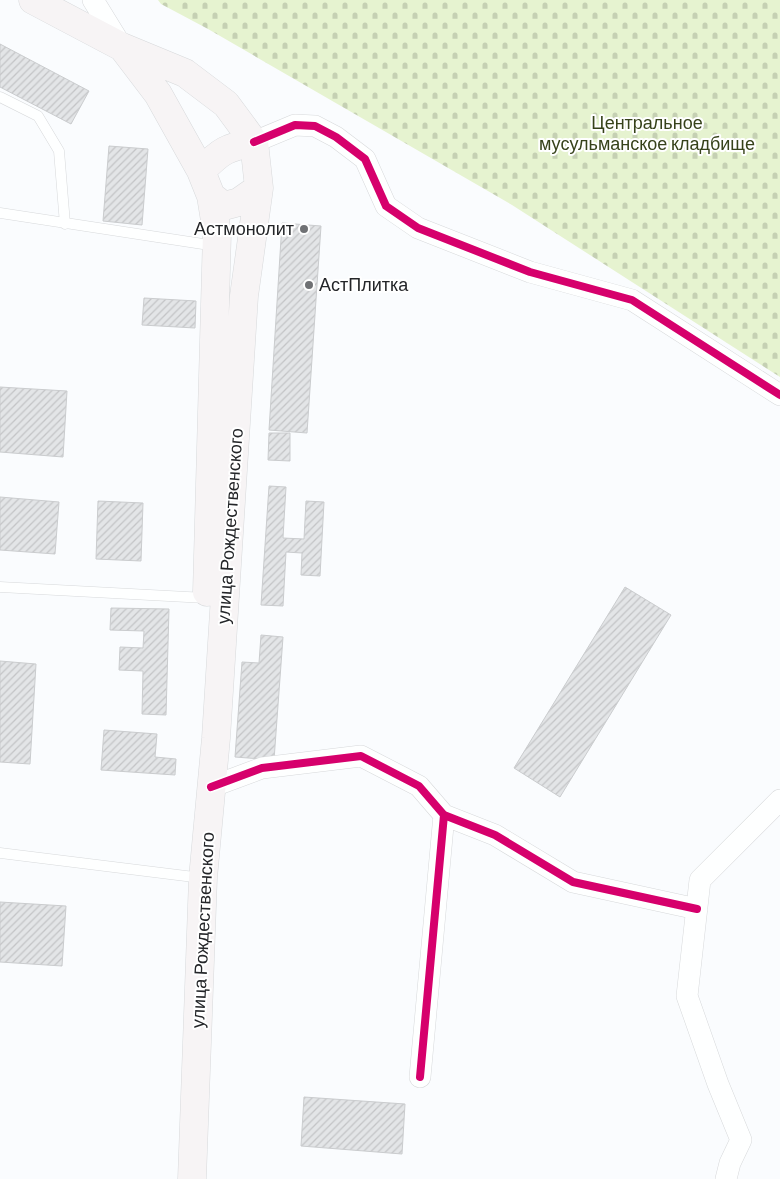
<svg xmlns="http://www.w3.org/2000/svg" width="780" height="1179" font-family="Barlow,sans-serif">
  <defs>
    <pattern id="cemetery-stones" width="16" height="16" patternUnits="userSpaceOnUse" patternTransform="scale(1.25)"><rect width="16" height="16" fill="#e6f3d0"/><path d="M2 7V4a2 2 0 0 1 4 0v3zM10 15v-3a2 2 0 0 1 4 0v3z" fill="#c5d0b3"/></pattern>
    <pattern id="building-hatch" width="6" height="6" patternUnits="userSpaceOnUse" patternTransform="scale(1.25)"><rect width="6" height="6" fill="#e3e5e7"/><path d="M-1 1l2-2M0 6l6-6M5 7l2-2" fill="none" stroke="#c3c4c6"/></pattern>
  </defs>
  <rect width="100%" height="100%" fill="#fafcfe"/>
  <!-- cemetery -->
  <path fill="url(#cemetery-stones)" d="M158,0H780V377L512,205L208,29L161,4Z"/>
  <!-- building -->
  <path fill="url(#building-hatch)" stroke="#caccce" d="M0,44L89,91L71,124L0,87Z
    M109,146L148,149L142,225L103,221Z
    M282,223L321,226L307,433L269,430Z
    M144,298L196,301L195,328L142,325Z
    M0,387L67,391L63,457L0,452Z
    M269,433H290V461L268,460Z
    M269,486L286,487L283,538L304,539L306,501L324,502L320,576L301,575L302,553L286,552L283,606L261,605Z
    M0,497L59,502L55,554L0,550Z
    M98,501L143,503L141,561L96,559Z
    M625,587L671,615L560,797L514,768Z
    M111,608L169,609L166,715L142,714L143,671L119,670L120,647L143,648L144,631L110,630Z
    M261,635L283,637L274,760L235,757L242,662L259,663Z
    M0,661L36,664L30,764L0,762Z
    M104,730L157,734L155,757L176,759L175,775L101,770Z
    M0,902L66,906L62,966L0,962Z
    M304,1097L405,1104L402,1154L301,1146Z"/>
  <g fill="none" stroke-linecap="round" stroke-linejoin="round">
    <!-- service casing -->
    <g stroke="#d7d9db" stroke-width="11">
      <path id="service" d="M0,97L38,116L59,151L65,224
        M0,213L216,246
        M0,587L206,598
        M0,853L202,878"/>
    </g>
    <!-- minor casing -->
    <g stroke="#d7d9db" stroke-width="22">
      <path id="minor" d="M93,0L122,47
        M254,142L295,125L315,126L336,137L365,159L386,206L418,228L530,272L632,300L780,395
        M211,787L262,768L361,756L419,786L444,815L495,835L573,882L697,909
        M420,1077L444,815
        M726,1179L730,1163L741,1140L718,1084L687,996L700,880L780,800"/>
    </g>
    <!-- secondary casing -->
    <g stroke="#d7d9db" stroke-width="29">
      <path id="secondary" d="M33,0L122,47L185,73L226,104L254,142L259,188L244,296L216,738L203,878L192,1179
        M123,48L158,94L201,171L211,196L217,233L207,592
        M201,171C222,150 226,148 254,142
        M211,196L224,206L239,202L259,188"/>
    </g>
    <!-- service -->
    <use href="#service" stroke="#feffff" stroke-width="10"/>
    <!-- minor -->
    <use href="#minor" stroke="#feffff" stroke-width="21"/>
    <!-- secondary -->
    <use href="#secondary" stroke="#f7f4f5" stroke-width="28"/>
    <!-- cycleway casing -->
    <g stroke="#fff" stroke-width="11">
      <path id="cycleway" d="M254,142L295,125L315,126L336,137L365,159L386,206L418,228L530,272L632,300L780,395
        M211,787L262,768L361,756L419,786L444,815L495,835L573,882L697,909
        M420,1077L444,815"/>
    </g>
    <!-- cycleway -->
    <use href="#cycleway" stroke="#d6006c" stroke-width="8"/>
  </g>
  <!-- markers -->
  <g fill="#6f7174" stroke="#fff" stroke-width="2">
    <circle cx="304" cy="229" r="5"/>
    <circle cx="309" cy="285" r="5"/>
  </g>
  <g text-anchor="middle" stroke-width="4" stroke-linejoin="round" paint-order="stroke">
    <!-- park labels -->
    <g font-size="18" fill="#36421a" stroke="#fff">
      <text x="647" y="129">Центральное<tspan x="647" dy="21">мусульманское кладбище</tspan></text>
    </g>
    <!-- poi labels -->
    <g font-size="18" fill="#242629" stroke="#fff" text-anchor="end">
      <text x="294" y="235">Астмонолит</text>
      <text x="319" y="291" text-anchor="start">АстПлитка</text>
    </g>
    <!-- street labels -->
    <g font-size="18" fill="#242629" stroke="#fff">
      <text transform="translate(230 526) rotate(-86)" y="6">улица Рождественского</text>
      <text transform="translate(203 930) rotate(-87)" y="6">улица Рождественского</text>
    </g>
  </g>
</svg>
